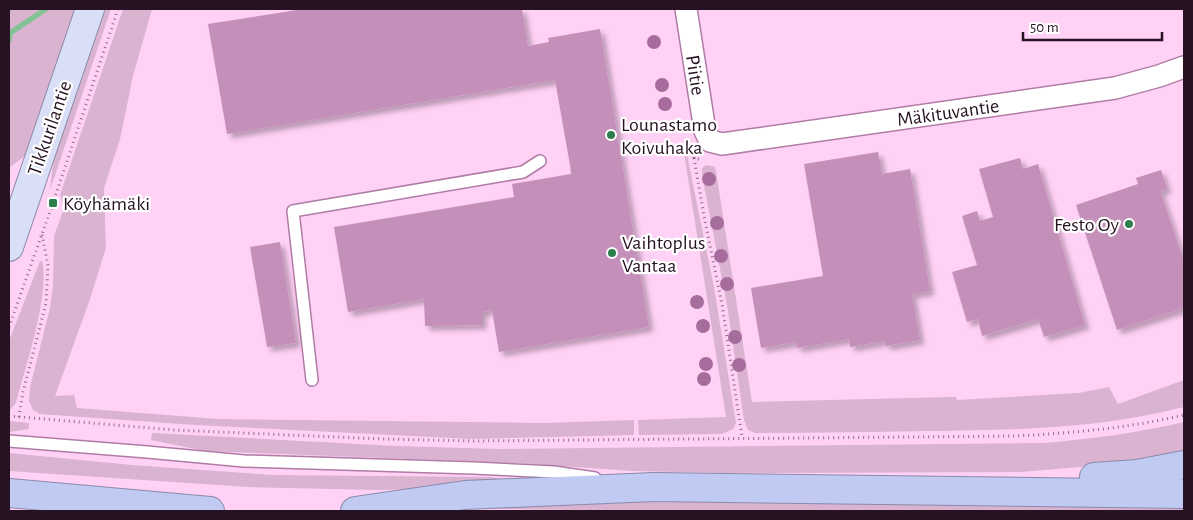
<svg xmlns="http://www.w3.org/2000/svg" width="1193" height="520" font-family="'Alegreya Sans',sans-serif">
  <defs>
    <filter id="shadow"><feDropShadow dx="4.5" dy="4.5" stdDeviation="2.5" flood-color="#0004"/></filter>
  </defs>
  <rect width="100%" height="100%" fill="#ffd1f5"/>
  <!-- green -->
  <path fill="#d9b3d0" d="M9,9H76L26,155L9,168Z
    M103,9H111L50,190L55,149Z
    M123,9H152L133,76L120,139L104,188L106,248L89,302L55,396L74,395L77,408L218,419L544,423L634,420V435L471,439L195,425L40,414L33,410L29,401L30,387L50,308L53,286L54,236L64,208L60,195Z
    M684,153L687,155L714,287L736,423L733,429L722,434L639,435L638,420L726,417Z
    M706,165L715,167L716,171L752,402L950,397H956L957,400L1079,393L1109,387L1118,404L1184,380V407C1097,429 1016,430 927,431C870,432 812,433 755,433L748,430L744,420L727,305L702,175V168Z
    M40,261H42C50,295 25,368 16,403L9,411V341Z
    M9,421L29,423V429L9,432Z
    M1184,422V453L1139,462L1021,472L725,473L632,471L517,463L205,451L151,440L152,433L396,446L498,449L1043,443C1091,439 1137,433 1184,422Z
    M9,453L132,465L272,475L489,477L520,481L448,488L378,490L248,487L9,471Z
    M663,500L1184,504V511H645L489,509L484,507Z"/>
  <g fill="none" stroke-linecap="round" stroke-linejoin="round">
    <!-- stream -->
    <path stroke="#82c296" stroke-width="5.5" d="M9,40L10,33L46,9"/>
  </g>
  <!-- building -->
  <path fill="#c48fb9" filter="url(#shadow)" d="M303,9H522L528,46L549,42L548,38L600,29L649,327L499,352L492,310L482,312V325L425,326L424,299L348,312L334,227L514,197L512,184L571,174L570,165L555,80L227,134L208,24Z
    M878,152L882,174L910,169L930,291L912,294L920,340L886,346L885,341L850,347L849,339L797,348L796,342L761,348L751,288L823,276L804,164Z
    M1020,158L1023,169L1038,164L1085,325L1044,337L1038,319L982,336L978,319L967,322L952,272L977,265L962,216L977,211L980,221L993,217L979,169Z
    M1161,170L1167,189L1160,191L1184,261V308L1117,330L1076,205L1138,184L1136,178Z
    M280,242L296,343L267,347L250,247Z"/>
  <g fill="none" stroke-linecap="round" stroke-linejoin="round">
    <!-- service casing -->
    <g stroke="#b07ca5" stroke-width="14">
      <path id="service" d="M312,380L293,211L523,172L540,161
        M9,441L147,452L244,461L473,468L554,472L595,478"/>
    </g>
    <!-- minor casing -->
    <g stroke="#b07ca5" stroke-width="24">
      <path id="minor" d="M686,9L705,131L710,141L722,144L1115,88L1159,76L1184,67"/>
    </g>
    <!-- primary casing -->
    <g stroke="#8a8aa9" stroke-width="30">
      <path id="primary" d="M9,247L90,9"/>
    </g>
    <!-- motorway casing -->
    <g stroke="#8a8aa9" stroke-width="30">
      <path id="motorway" d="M1094,477L1137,474L1184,465
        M9,493L210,511
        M355,511L465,495L654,487L1184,494"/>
    </g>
    <!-- path -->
    <path stroke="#8f6e88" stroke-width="3" stroke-dasharray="1 4" stroke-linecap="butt" d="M693,152L694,158L702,160
      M694,158L704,216L722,304L742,437
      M9,327L53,203L118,9
      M9,416L174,430L383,439L474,441L1016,436C1073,433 1129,428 1184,415
      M19,417L23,392L46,303L48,266L42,234"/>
    <!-- service -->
    <use href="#service" stroke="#fff" stroke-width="11"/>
    <!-- minor -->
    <use href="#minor" stroke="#fff" stroke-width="21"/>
    <!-- primary -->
    <use href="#primary" stroke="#d9dff7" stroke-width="28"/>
    <!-- motorway -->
    <use href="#motorway" stroke="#c0caf2" stroke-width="28"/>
  </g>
  <!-- trees -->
  <g fill="#a66d9c">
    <circle cx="654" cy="42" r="7"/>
    <circle cx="662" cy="85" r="7"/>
    <circle cx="665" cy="104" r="7"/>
    <circle cx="709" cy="179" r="7"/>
    <circle cx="717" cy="223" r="7"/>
    <circle cx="721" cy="256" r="7"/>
    <circle cx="727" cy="284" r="7"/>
    <circle cx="697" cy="302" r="7"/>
    <circle cx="703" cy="326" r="7"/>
    <circle cx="735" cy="337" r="7"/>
    <circle cx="706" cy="364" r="7"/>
    <circle cx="739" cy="365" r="7"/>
    <circle cx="704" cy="379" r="7"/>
  </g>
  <!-- markers -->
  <g fill="#2d7d4d" stroke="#fff" stroke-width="2">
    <circle cx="611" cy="135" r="5"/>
    <rect x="48" y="198" width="10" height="10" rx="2.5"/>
    <circle cx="1129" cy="224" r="5"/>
    <circle cx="612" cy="253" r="5"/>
  </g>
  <g text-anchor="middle" stroke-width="4.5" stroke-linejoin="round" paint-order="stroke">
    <!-- street labels -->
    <g font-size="20" fill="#261222" stroke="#fff">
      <text transform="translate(696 75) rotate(81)" y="7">Piitie</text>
      <text transform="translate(948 112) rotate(-8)" y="7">Mäkituvantie</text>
      <text transform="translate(49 128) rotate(-71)" y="7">Tikkurilantie</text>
    </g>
    <!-- poi labels -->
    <g font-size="20" fill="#261222" stroke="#fff" text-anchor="start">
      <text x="621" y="131">Lounastamo<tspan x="621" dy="23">Koivuhaka</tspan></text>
      <text x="63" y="210">Köyhämäki</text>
      <text x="1119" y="231" text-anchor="end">Festo Oy</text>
      <text x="622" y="249">Vaihtoplus<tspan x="622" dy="23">Vantaa</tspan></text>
    </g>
  </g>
  <!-- border -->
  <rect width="1193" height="520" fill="none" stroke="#261222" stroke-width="20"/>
  <!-- scale -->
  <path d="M1023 32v8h139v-8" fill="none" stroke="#261222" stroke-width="2.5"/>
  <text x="1030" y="32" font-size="15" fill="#261222" stroke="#ffffff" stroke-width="4" paint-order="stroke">50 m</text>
</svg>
